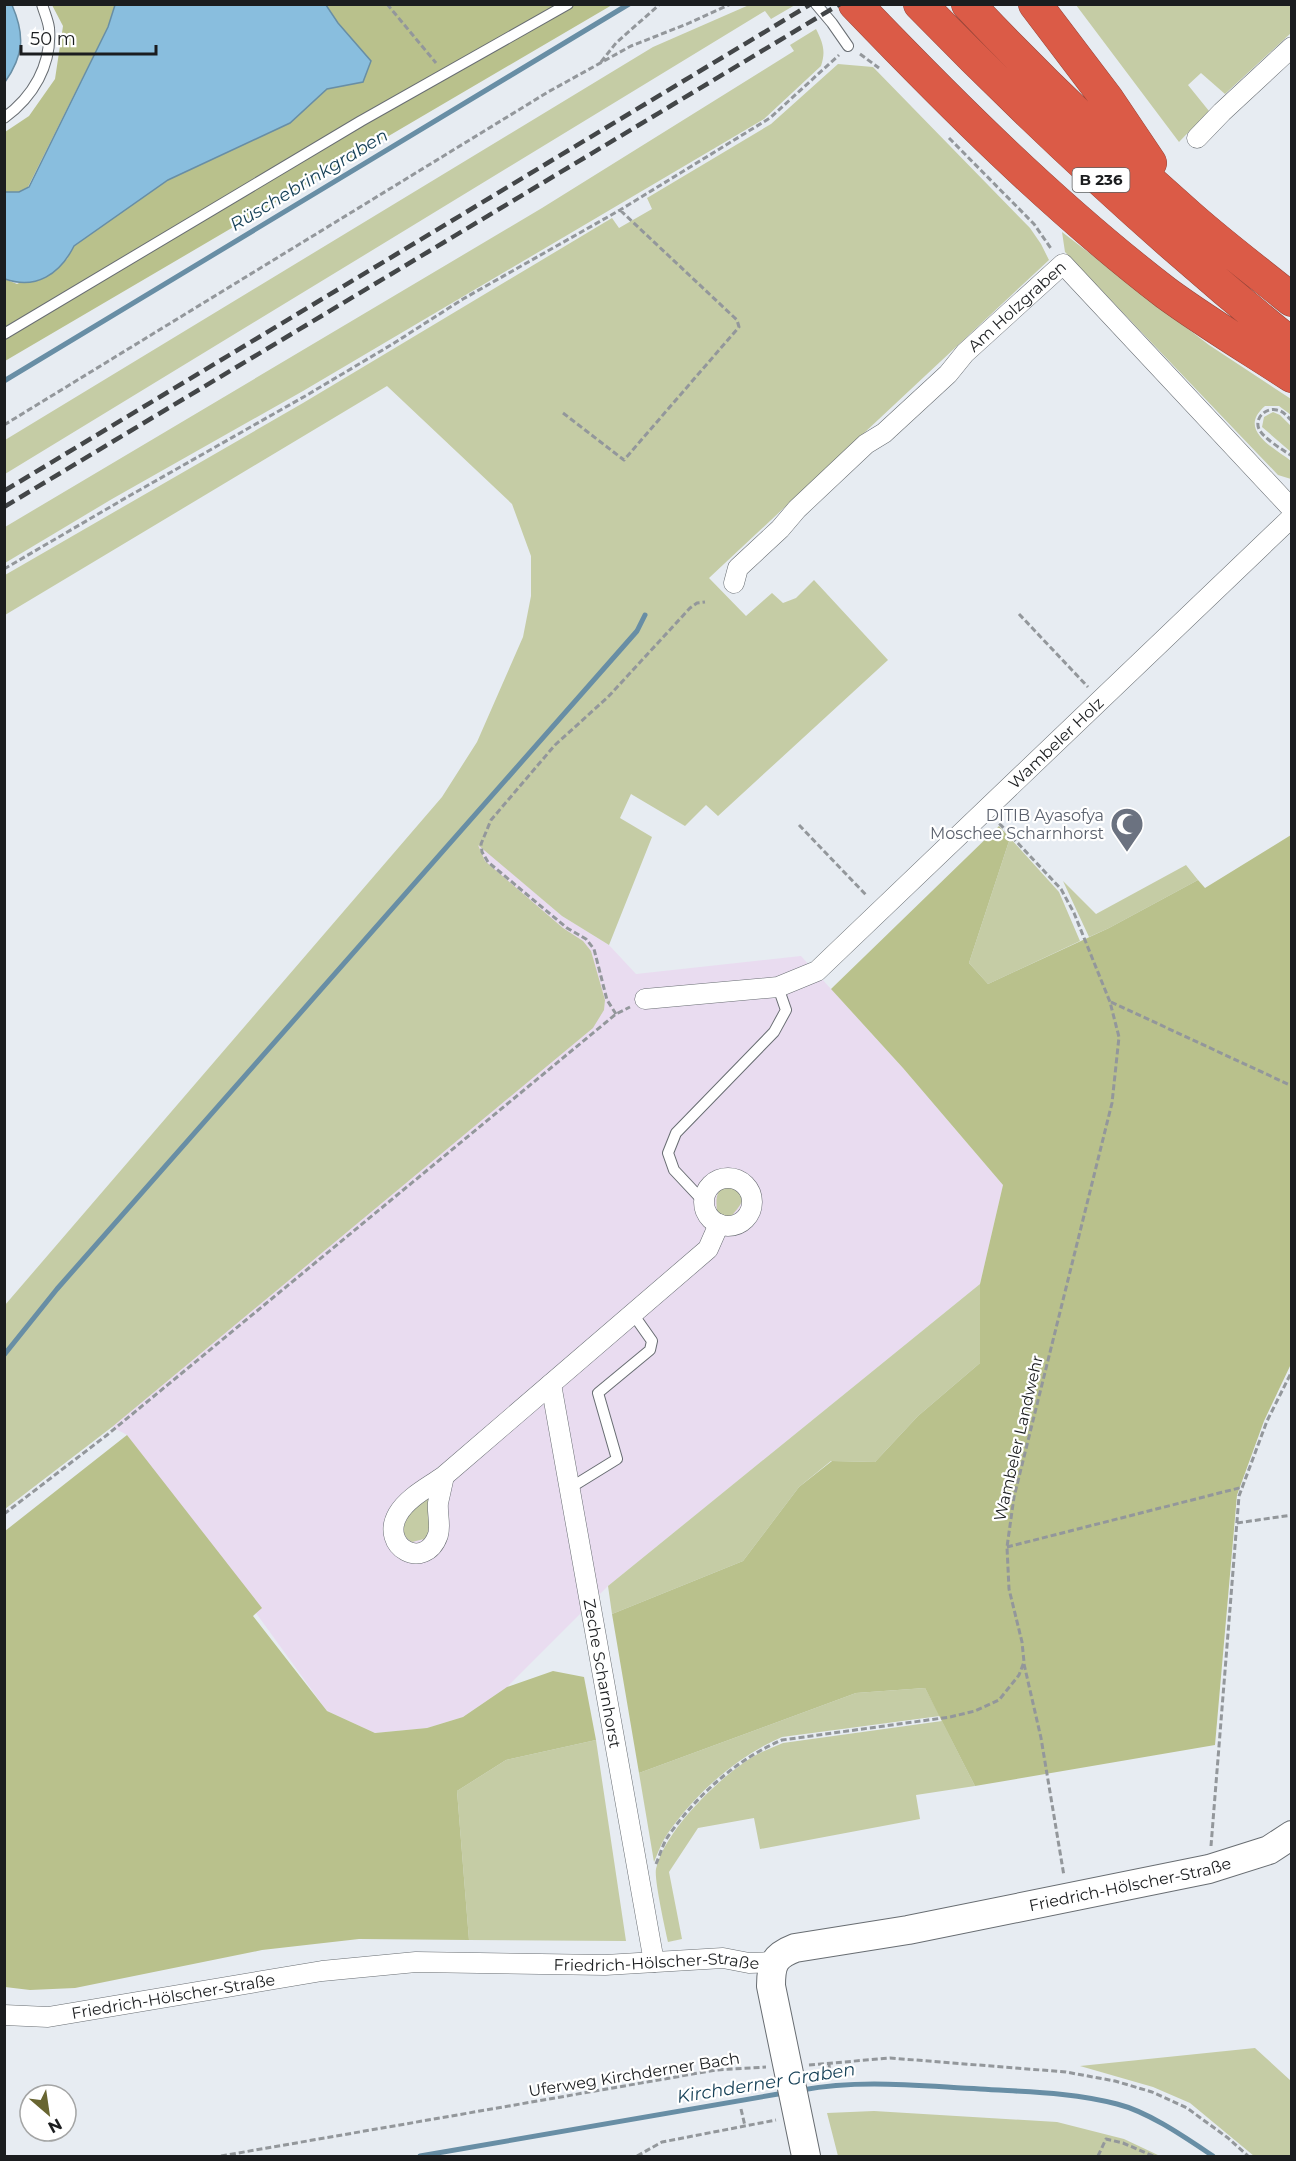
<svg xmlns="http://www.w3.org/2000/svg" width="1296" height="2161" font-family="Montserrat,sans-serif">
  <rect width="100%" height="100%" fill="#e7ecf2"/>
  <!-- industrial -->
  <path fill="#e9dcf0" d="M478,844L562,916L609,945L636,974L801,956L903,1068L1003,1185L980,1284L608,1586L507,1687L463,1717L427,1728L375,1733L327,1711L127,1435L16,1374Z"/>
  <!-- green -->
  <path fill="#c5cca5" d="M749,5H795L771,19L765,11L5,474V440L653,47Z
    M1076,5H1291V33L1225,94L1201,73L1188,85L1209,111L1179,142Z
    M816,29C823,43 826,51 821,66L764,119L303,391L112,499L5,563V527L542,208L794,51L790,45Z
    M838,64L873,67L1030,228L1041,244L1049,260L709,578L746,616L772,593L783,603L796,598L814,580L888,660L718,816L706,805L685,826L631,794L620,818L652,837L609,945L562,916L478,845L485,861L563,928L583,941L591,951L605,1000L604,1010L593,1028L112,1427L5,1509V1305L442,797L477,742L523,637L531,596V556L512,504L387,386L5,615V575L303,403L612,218L619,228L652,209L647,198L771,124Z
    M1062,232L1209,345L1291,399V415L1279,406H1265C1237,430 1273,447 1291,461V479L1278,475L1065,252Z
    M1273,412L1280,415L1291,426V452L1262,427L1264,417Z
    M1010,838L1059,892L1080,941L988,984L969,963Z
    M1186,865L1198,880L1109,928L1089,937L1063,881L1096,914Z
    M726,1186C758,1188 738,1209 727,1221L717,1212C716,1200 715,1191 726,1186Z
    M980,1284V1363L918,1416L875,1462L831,1461L799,1487L743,1561L612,1614L608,1586Z
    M425,1496H430L429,1527L428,1534L424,1539L412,1542C391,1530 415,1508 425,1496Z
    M925,1688L940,1716L782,1737C736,1757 697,1792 668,1833C662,1841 658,1853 654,1862L639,1773L856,1693Z
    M942,1721L975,1786L916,1795L920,1819L760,1849L754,1818L698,1828L669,1872L682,1939L668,1942C665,1928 654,1879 656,1869C664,1833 712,1785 742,1764C754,1755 768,1749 783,1743Z
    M596,1740L626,1941L469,1940L457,1791L506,1760Z
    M1255,2048L1291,2081V2156H1254L1190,2103L1153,2087L1080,2066Z
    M874,2111L1057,2122L1124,2139L1160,2156H838L827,2113Z"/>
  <!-- forest -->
  <path fill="#b9c18c" d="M52,5H115L108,27L28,187L19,193L5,192V132L29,116L55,79L63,26Z
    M326,5H612L5,361V279L17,284L67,259L73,246L168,180L290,123L327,89L363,82L338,23Z
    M999,826L1010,838L969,963L988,984L1109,928L1198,880L1205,888L1291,835V1364L1264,1421L1237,1495L1215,1745L975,1786L925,1688L856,1693L639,1773L612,1614L743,1561L799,1487L832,1461L875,1462L918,1416L980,1363V1284L1003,1185L903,1068L831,989Z
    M127,1435L262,1608L253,1616L327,1711L375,1733L427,1728L463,1717L507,1687L553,1671L584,1677L596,1740L506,1760L457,1791L469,1940L359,1939L262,1950L75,1988L30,1990L5,1987V1531Z"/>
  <!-- water -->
  <path fill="#89bede" stroke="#688ea5" stroke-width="1.5" d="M5,4L12,5C25,35 24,55 5,82Z
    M115,5H326L338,23L371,61L363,82L327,89L290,123L168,180L74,246C60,274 36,290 5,279V192H19L29,187L108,27Z"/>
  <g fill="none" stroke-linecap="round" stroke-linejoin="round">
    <!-- stream -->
    <path stroke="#688ea5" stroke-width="5" d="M4,381L629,4
      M4,1355L57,1289L637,631L645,615
      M802,2090C861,2079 920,2086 980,2089C1026,2092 1072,2092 1117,2104C1149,2112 1186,2138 1213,2156
      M420,2156L784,2093"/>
    <!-- lane casing -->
    <g stroke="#686d72" stroke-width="12">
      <path id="lane" d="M816,4L832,23L848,46
        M4,118C33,97 52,65 49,28C48,20 44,12 42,4
        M4,334L361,121L568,4
        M704,1202L674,1170L668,1153L676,1133L774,1032L786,1010L778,987
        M570,1488L617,1459L598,1393L650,1350L652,1341L633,1314"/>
    </g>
    <!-- street casing -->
    <g stroke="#686d72" stroke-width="21">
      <g id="street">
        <path d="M1197,138L1222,112L1292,47"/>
        <path id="s1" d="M734,583L738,568L780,529L797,509L866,444L884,433L948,374L965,353L1063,264L1292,509"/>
        <path id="s2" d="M645,999L778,987L817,971L1292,517"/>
        <circle cx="728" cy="1202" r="24"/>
        <path id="s3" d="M551,1384L654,1962"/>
        <path d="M444,1476C442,1485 440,1494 438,1503C437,1514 441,1525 438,1535C425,1572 379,1547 398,1514C408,1497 429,1487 444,1476L708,1249L719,1224"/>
        <path id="s4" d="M4,2015L48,2017L322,1971L416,1962L605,1965L723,1958L749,1963L774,1962"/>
      </g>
    </g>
    <!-- secondary casing -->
    <g stroke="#686d72" stroke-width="30">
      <g id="secondary">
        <path id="s5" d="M806,2156L771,1986C771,1964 774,1956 795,1948L908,1930L1209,1869L1269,1850L1292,1835"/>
      </g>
    </g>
    <!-- highway casing -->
    <g stroke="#984539" stroke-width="34">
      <path id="highway" d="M855,4C953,106 1054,207 1166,293C1207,323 1249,348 1292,376
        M920,4C1038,125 1161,239 1292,345
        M968,4C1036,76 1108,145 1182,210C1217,242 1255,270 1292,300
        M1035,4L1107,99L1150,163"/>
    </g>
    <!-- path -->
    <path stroke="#93979b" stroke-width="3" stroke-dasharray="6 3" stroke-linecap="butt" d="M387,4L436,63
      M860,54L879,68
      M601,62L616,43L660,4
      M949,138L1034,224L1052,250
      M563,413L624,460L739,327L737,320L620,210
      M1292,421C1287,416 1283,411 1277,410C1266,407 1254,418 1259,429C1263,438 1283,450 1292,456
      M4,425L548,92L631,46L687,24L731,4
      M4,569L129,496L307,395L391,345L463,299L620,210L770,118L839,55
      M1019,614L1088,687
      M799,825L867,896
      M1111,1002L1292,1086
      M616,1014L607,1000L594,949L586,939L567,928L488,862L482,852L481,844L491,820L555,745L608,697L690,608L697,603L705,602
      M4,1514L107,1435L616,1014L630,1007
      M1237,1523L1292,1515
      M1007,1547L1243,1487
      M1024,1664L1041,1738L1064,1876
      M1211,1846L1239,1496L1267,1421L1292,1371
      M656,1864C660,1855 663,1843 669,1835C697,1795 737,1759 782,1740L950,1717L975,1711L999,1700L1019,1675L1024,1662L1022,1642L1009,1589L1007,1547L1014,1497L1112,1103L1119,1037L1110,1002L1074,913L1061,889L998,822
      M829,2063L830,2081
      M809,2065L890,2058L1066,2072L1115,2081L1152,2092L1187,2108L1228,2138L1248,2156
      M741,2109L745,2126
      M221,2156L716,2070L766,2067
      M637,2156L662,2142L776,2120
      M1098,2156L1106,2139L1123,2143L1153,2156"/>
    <!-- lane -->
    <use href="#lane" stroke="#fff" stroke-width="10"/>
    <!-- street -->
    <use href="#street" stroke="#fff" stroke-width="20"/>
    <!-- secondary -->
    <use href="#secondary" stroke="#fff" stroke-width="28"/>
    <!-- highway -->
    <use href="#highway" stroke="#db5b47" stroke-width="33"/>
    <!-- rail -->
    <path stroke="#434648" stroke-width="4.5" stroke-dasharray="12 6" stroke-linecap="butt" d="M4,491L811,4
      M4,507L840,4"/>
  </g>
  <!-- icons -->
  <defs>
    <g id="mosque-pin" transform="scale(1.725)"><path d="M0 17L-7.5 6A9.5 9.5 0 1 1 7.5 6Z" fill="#6b7280" stroke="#fff"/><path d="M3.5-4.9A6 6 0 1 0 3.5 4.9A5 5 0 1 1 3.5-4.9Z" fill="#fff"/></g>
  </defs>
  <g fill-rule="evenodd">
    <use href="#mosque-pin" x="1127" y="824"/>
  </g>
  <g text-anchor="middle" stroke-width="4.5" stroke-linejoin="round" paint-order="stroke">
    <!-- shield labels -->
    <rect fill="#fff" stroke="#5f6162" stroke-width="1.5" x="1072.5" y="168" width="57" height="24" rx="4.5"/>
    <g font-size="15" font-weight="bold" fill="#1b1d1f">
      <text x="1101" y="185">B 236</text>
    </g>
    <!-- street labels -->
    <g font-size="16" fill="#1b1d1f" stroke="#fff">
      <text dy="6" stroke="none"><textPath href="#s1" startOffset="399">Am Holzgraben</textPath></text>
      <text dy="6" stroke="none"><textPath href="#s2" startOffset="506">Wambeler Holz</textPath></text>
      <text transform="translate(1018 1438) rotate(-77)" y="6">Wambeler Landwehr</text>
      <text dy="6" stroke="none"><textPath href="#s3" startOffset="294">Zeche Scharnhorst</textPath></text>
      <text dy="6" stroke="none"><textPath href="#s5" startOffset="564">Friedrich-Hölscher-Straße</textPath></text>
      <text dy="6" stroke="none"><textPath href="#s4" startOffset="657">Friedrich-Hölscher-Straße</textPath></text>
      <text dy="6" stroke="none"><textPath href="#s4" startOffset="171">Friedrich-Hölscher-Straße</textPath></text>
      <text transform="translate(634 2074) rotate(-9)" y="6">Uferweg Kirchderner Bach</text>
    </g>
    <!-- worship labels -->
    <g font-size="16" fill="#5b616d" stroke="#fff" text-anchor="end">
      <text x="1104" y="821">DITIB Ayasofya<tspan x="1104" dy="18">Moschee Scharnhorst</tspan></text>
    </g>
    <!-- water labels -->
    <g font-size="18" font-style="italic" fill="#143f56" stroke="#fff">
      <text transform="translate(309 180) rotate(-31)" y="6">Rüschebrinkgraben</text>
      <text transform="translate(766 2083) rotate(-9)" y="6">Kirchderner Graben</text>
    </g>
  </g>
  <!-- border -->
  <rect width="1296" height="2161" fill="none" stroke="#1b1d1f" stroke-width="12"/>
  <!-- north arrow -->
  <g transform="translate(48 2113) rotate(151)"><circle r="28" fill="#ffffff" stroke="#a4a5a5" stroke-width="1.5"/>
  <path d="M0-4.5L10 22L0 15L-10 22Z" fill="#686531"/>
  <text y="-9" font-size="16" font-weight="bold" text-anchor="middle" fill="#1b1d1f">N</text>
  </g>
  <!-- scale -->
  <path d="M21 45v9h135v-9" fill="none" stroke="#1b1d1f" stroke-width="3"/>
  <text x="30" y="45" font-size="18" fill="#1b1d1f" stroke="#ffffff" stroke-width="4.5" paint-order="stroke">50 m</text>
</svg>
